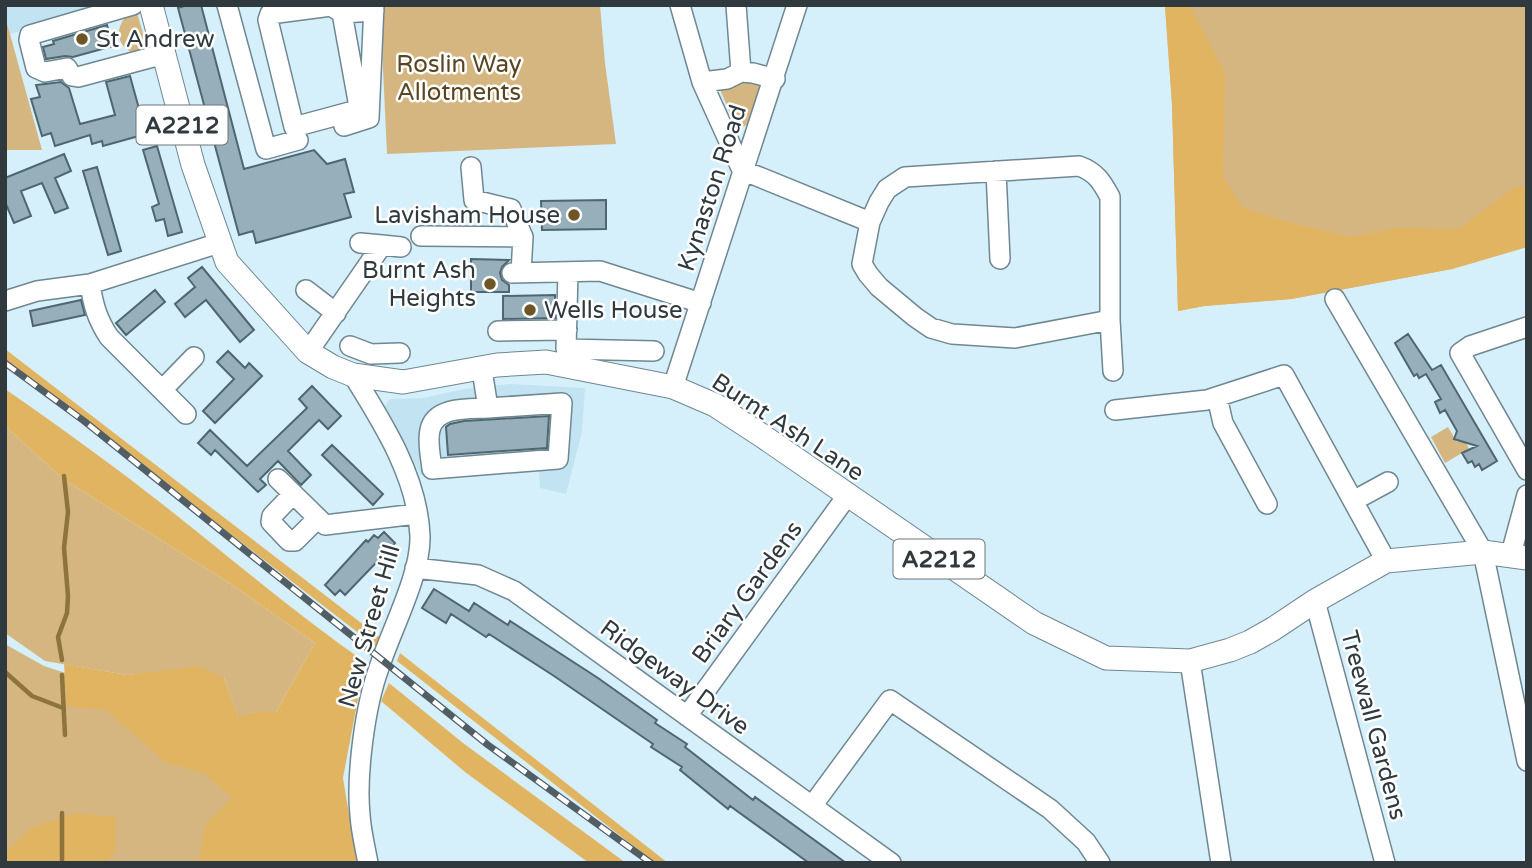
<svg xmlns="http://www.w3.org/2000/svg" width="1532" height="868" font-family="'Varela Round',sans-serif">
  <rect width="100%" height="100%" fill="#d6f0fb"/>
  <!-- built -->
  <path fill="#c2e4f2" d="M5,5H110L10,34L5,16Z
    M511,384L585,388L582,432L566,494L540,488L539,464L420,475L407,447L383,408L390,399L423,398L464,389Z"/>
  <!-- green -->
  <path fill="#d5b681" d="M380,5H600L605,63L616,144L387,154Z
    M1527,5V247L1452,269L1291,299L1204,306L1178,311L1172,104L1165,6Z
    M136,9L149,55C116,57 108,24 136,9Z
    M5,16L10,34L42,150H5Z
    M744,78L762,81L750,123L741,128L735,124L718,85Z
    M5,426L63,479L231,584L315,643L276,712H255L238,718L224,678L157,673L127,675L45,661L5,633Z
    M1448,427L1457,442L1464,438L1469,449L1445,463L1431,437Z
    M5,644L44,666L167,706L237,797L275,863H5Z"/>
  <!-- forest -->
  <path fill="#e1b462" d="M1189,5L1225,73L1223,177L1243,208L1292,223L1351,237L1396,228L1459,229L1513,188L1527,187V247L1452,269L1291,299L1204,306L1178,311L1172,104L1165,6Z
    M5,349L382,639L378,648L5,360Z
    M5,389C60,427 114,466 166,507C232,559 296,614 365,662L343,778L357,863H198L206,824L232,798L204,773L166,763L106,710L67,706L64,664L127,675L199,666L224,678L238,717L255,712H276L315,643L231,584L63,479L5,426Z
    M400,653L668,863H655L397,661Z
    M389,683L463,743L626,863H589L465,772L381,701Z
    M76,813L116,817L115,853L104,863H5V853L31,828Z"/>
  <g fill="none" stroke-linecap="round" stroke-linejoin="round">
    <!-- stream -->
    <path stroke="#8e733a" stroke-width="4.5" d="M62,660L58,637L67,613L68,596L64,548L68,512L64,476
      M5,672L32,696L63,708
      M62,675L65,735
      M62,813V863"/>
  </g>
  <!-- building -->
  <path fill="#97afba" stroke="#4f666f" stroke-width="2" d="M187,5H201L244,169L314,150L327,164L345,159L354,192L344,194L351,217L256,243L253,231L239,235L178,8Z
    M107,25L113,46L73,57L65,56L46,59L43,47L54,44L53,41Z
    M130,76L146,134L103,146L102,141L92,144L90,135L55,146L51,133L42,136L31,99L40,97L36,85L61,82L69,88L80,124L115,115L106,82Z
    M157,146L182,232L168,236L164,219L156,221L152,207L159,204L143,150Z
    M64,154L71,171L55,178L68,208L55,213L42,183L21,191L31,216L14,223L5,202V178Z
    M97,167L121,251L108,255L83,171Z
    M606,200V229L542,230L541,201Z
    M471,259L509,260L502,267L500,273L502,280L509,285V292H471Z
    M202,267L254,330L240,342L206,300L185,317L175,304L195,287L188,278Z
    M155,290L165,302L126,335L116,323Z
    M555,295V318L503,319V296Z
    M81,300L85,315L33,326L30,311Z
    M1408,334L1432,370L1441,365L1497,461L1482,470L1479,464L1475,467L1472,461L1468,463L1462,453L1477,446L1454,439L1457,431L1445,410L1440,413L1435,402L1441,399L1426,374L1419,378L1417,374L1414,376L1395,343Z
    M228,351L245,368L249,363L262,376L215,423L203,411L234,379L217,362Z
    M312,386L341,416L328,429L319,420L288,451L311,475L301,485L278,461L260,479L266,485L258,492L215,450L211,455L198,443L210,430L247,466L307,408L299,399Z
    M549,416L547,448L448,455L446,427L450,424L464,421Z
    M332,445L383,494L373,505L322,455Z
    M384,532L395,543L345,595L340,590L335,595L325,585L366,540L368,542L374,535L378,538Z
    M434,589L469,611L474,603L508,625L510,621L598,678L657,720L655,723L687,744L685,747L753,800L755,797L846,863H809L730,806L728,809L680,770L682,767L651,747L653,744L554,676L489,634L486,637L451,614L446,623L422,608Z"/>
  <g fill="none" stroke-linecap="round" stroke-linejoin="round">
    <!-- minor casing -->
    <g stroke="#6f8791" stroke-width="22">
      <path id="minor" d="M133,5L30,35L29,40L36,68L45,72L67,68L72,76L78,77L164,54
        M227,5L266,149L298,140
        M680,5L702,82L742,170
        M736,5L741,72
        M342,13L358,101L357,110L294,127L268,20L270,14L331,6L342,13L374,11
        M702,82L727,79L741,72L753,73L775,79
        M344,126L369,118L374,5
        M471,167L474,200L511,209L523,237
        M742,170L870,222
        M996,171L1000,259
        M421,236L523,237L521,273
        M360,243L382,245
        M568,272L566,349L654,351
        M512,273L600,271L701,303
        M90,284C93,304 97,319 109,337L186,414
        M306,290L336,313
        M1335,299L1483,552L1527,761
        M5,301L37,291L90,284L219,243
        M1110,320L1015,338L952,334L931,328L915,317L879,287L868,274L862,264L870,222L879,202L887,189L905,177L1079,166C1096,172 1102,182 1110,197V320L1113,371
        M1527,327L1470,346L1460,353L1527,470
        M498,331L567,330
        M350,346L371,354L400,353
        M308,352L382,245L401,247
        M482,370L488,408L562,403L558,459L432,469C431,458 427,442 430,430C435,406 469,409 488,408
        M353,375C383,423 418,478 420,536C421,575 391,630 379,668C365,706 356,775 360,815C361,831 365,847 368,863
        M673,387L797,5
        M162,390L194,357
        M1217,397L1223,423L1267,504
        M1115,410L1207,400L1284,375L1386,561
        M278,479L325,525L416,514
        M293,494L272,516L271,522L289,541H295L318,518
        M1353,501L1388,482
        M1511,554L1527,495
        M415,568L478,575L514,591L891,863
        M1315,601L1385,863
        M1190,661L1221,863
        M687,716L847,496
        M812,806L890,700L1050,809L1086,842L1100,863"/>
    </g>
    <!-- major casing -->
    <g stroke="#6f8791" stroke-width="25">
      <path id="major" d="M151,5L193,165L227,262L308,352L333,367L353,375L403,382L497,365L546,362L673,387L715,405L761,435L1034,623L1106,658L1190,661L1230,650L1250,642L1273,629L1315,601L1386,561L1483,552L1527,558"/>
    </g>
    <!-- minor -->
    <use href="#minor" stroke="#fff" stroke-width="19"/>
    <!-- major -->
    <use href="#major" stroke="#fff" stroke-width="23"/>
    <!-- rail casing -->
    <g stroke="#515e65" stroke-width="7">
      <path id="rail" d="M5,363L84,421L488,745L651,863"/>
    </g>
    <!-- rail -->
    <use href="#rail" stroke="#fff" stroke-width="4.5" stroke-dasharray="13" stroke-linecap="butt"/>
  </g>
  <!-- markers -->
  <g fill="#6e5526" stroke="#fff" stroke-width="2.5">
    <circle cx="82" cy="39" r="7"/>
    <circle cx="574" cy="215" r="7"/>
    <circle cx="490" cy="284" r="7"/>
    <circle cx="530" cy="310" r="7"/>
  </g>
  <g text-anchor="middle" stroke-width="5" stroke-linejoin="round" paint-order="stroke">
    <!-- shield labels -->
    <g fill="#fff" stroke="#6d7478" stroke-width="2">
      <rect x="136.5" y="105.5" width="91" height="39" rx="5"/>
      <rect x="893.5" y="539.5" width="91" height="39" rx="5"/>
    </g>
    <g font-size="23" font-weight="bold" fill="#2f393e">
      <text x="182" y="133">A2212</text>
      <text x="939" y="567">A2212</text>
    </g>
    <!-- poi labels -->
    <g font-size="24" fill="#2f393e" stroke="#fff" text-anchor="start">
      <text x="96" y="47">St Andrew</text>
      <text x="560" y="223" text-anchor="end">Lavisham House</text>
      <text x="476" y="278" text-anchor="end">Burnt Ash<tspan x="476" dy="28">Heights</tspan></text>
      <text x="544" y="318">Wells House</text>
    </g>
    <!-- park labels -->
    <g font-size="24" fill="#584522" stroke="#fff">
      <text x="459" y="72">Roslin Way<tspan x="459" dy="28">Allotments</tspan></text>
    </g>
    <!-- street labels -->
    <g font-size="24" fill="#2f393e" stroke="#fff">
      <text transform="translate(712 188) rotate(-72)" y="8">Kynaston Road</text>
      <text transform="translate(788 427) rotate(33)" y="8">Burnt Ash Lane</text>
      <text transform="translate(747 592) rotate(-54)" y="8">Briary Gardens</text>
      <text transform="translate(369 626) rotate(-74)" y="8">New Street Hill</text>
      <text transform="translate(675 677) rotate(36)" y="8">Ridgeway Drive</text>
      <text transform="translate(1374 725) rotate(75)" y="8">Treewall Gardens</text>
    </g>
  </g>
  <!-- border -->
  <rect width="1532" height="868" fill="none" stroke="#2f393e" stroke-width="14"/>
</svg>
